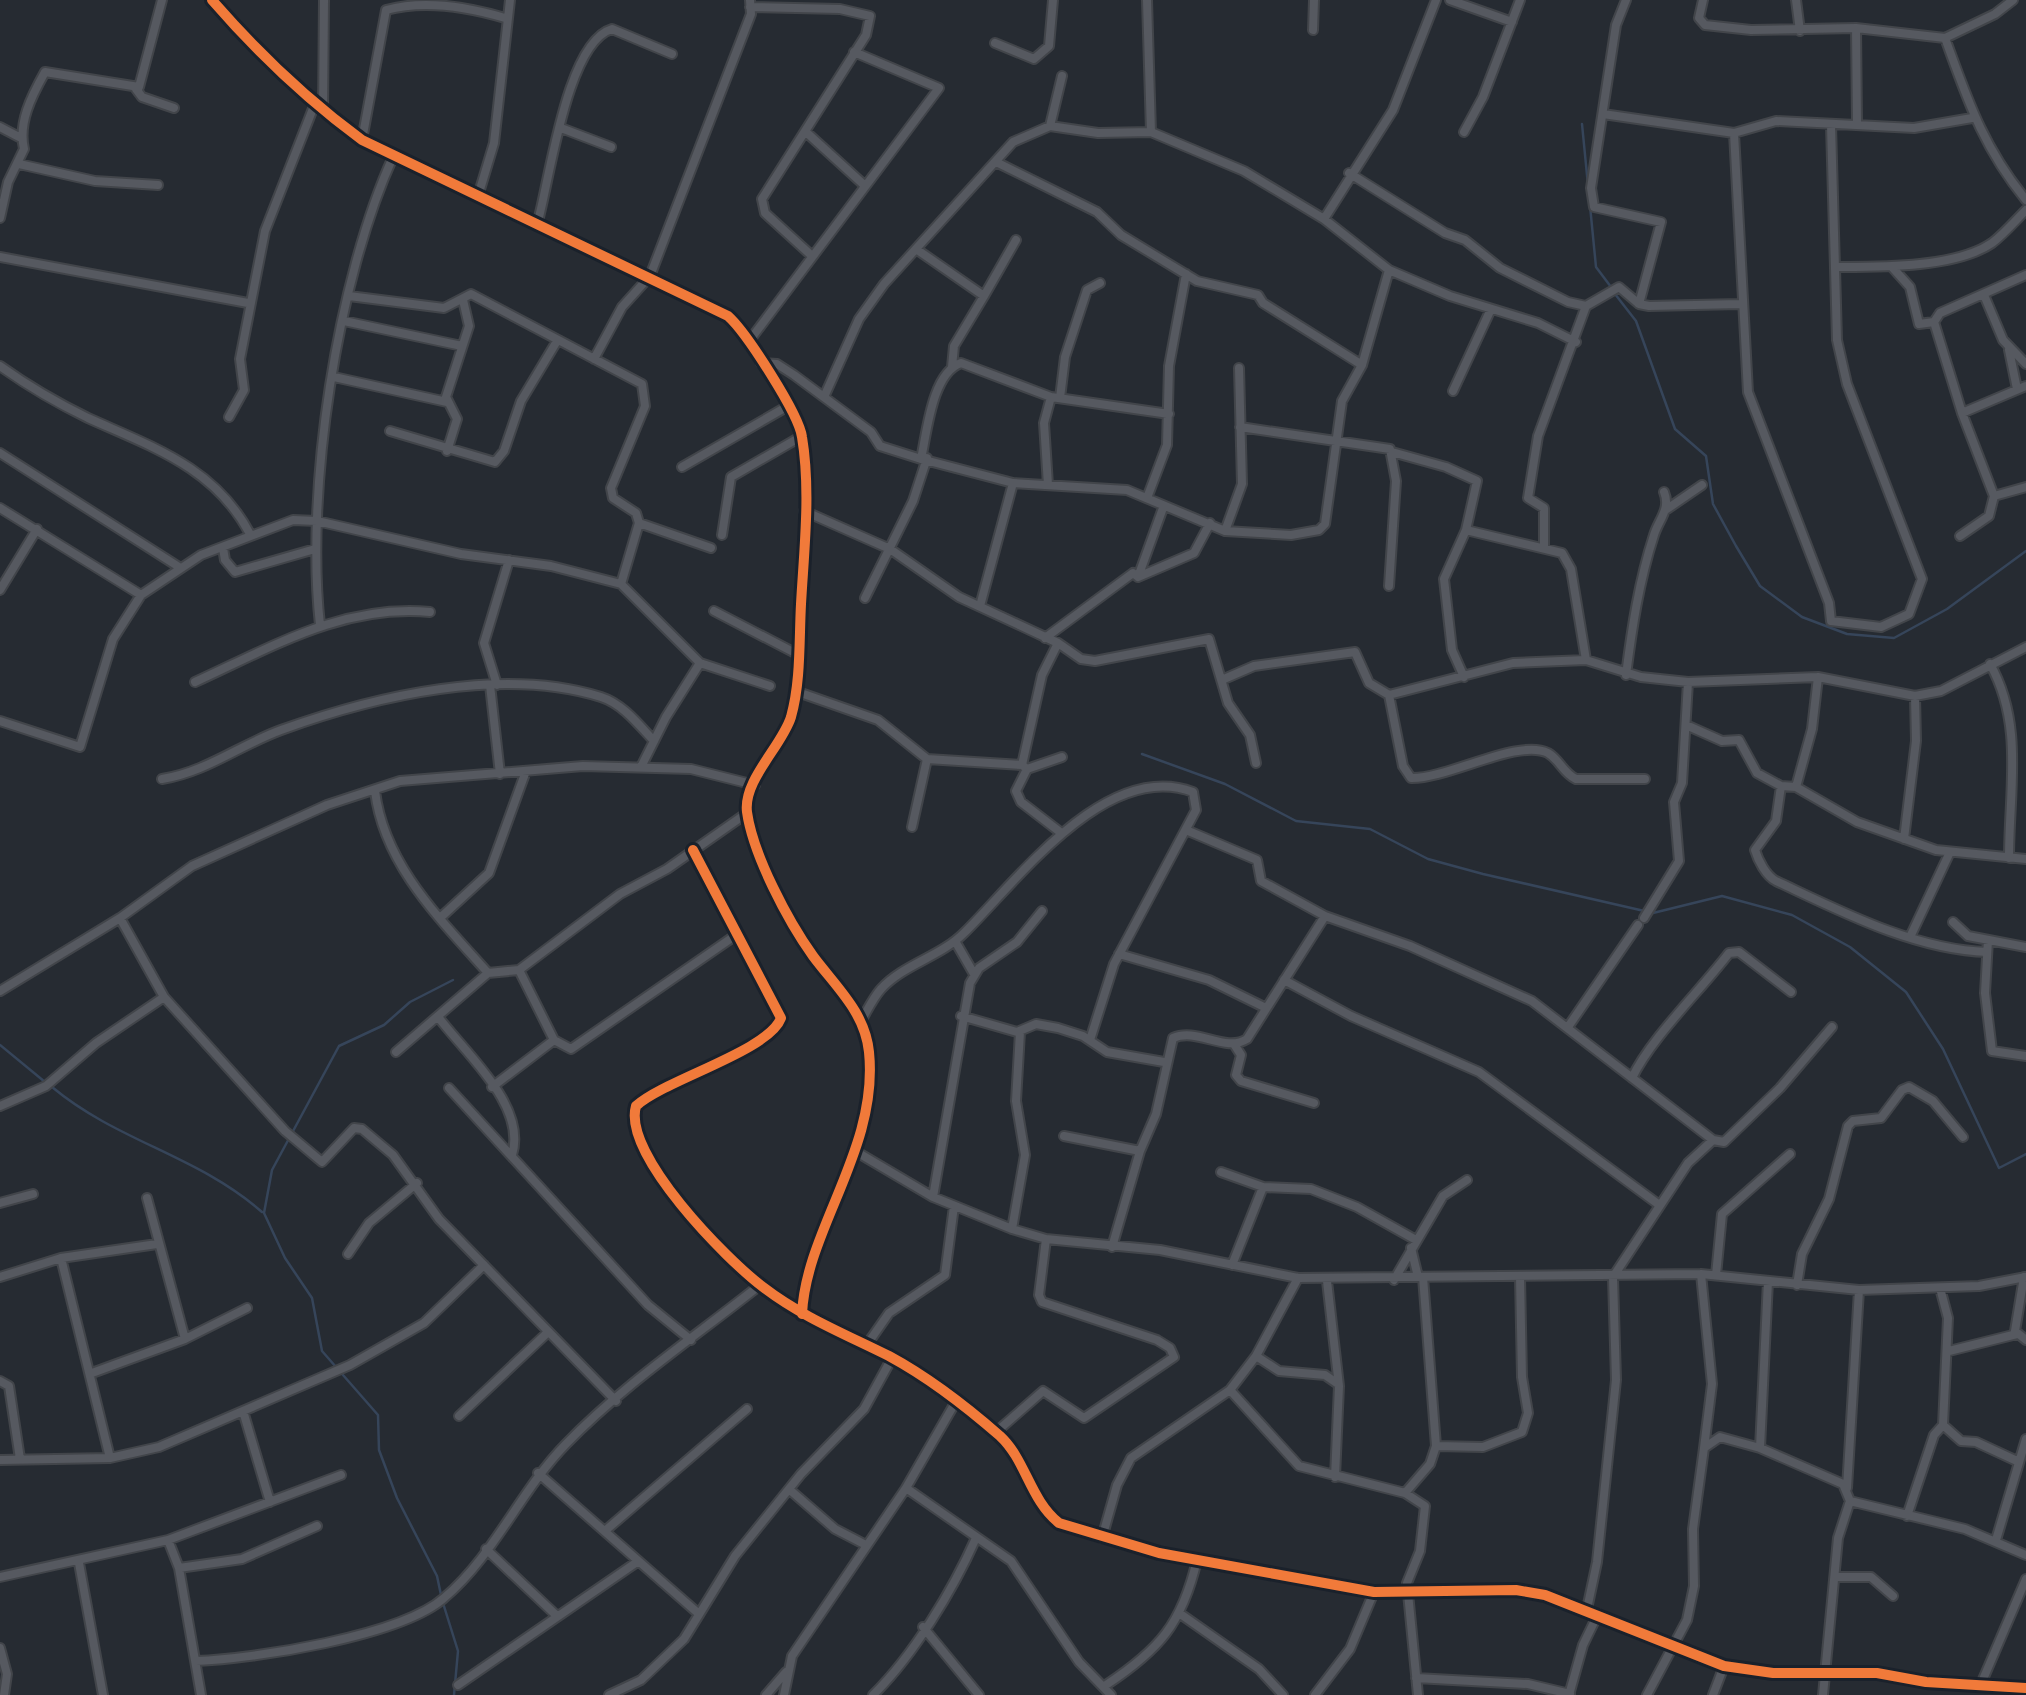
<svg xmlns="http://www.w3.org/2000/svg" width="2026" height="1695" font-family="Roboto,sans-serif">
  <rect width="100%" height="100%" fill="#262b32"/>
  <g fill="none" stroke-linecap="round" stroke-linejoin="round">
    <!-- stream -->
    <path stroke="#36455a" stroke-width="2.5" d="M1582,124L1596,267L1611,287
      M1615,294L1636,321L1675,429L1706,456L1713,504L1736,546L1760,586L1802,617L1847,634L1894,638L1947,609L2026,551
      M1142,754L1225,784L1296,821L1370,829L1428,859L1483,874L1653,913L1722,896L1792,915L1850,947L1906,992L1943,1049L1999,1168L2026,1154
      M0,1045L45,1082
      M52,1087C118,1142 197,1155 262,1212
      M441,1595L437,1576L397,1498L379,1450L378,1415L322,1351L312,1298L285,1258L264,1213L272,1170L339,1046L384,1025L410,1002L453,980
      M443,1603L458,1651L454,1695"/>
    <!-- street casing -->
    <g stroke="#42454a" stroke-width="12">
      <path id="street" d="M212,0C258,53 305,98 362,140L728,316C746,332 799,414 802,437C811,491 804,550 801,604C799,641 801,681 791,717C782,746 743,780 747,812C753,855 788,921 813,956C836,987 865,1012 869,1052C879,1149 806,1229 802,1314
        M1147,0L1151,132
        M1450,0L1512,22
        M1626,0L1616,25L1591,188L1594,207L1661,222L1639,304
        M1703,0L1699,18L1705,25L1751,30L1856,28L1945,38L1995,14L2013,0
        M1796,0L1800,31
        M750,7L840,9L870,16L866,35L762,199L765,213L812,256
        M1856,28L1857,123
        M1313,30L1314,0
        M1945,38C1968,101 1983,147 2026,200
        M995,43L1034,59L1049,46L1053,0
        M136,89L142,97L174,108
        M323,112L324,0
        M1603,114L1734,133L1776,121L1914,128L1972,118
        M1050,126L1062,76
        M0,127L19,137
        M561,128L611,147
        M806,132L863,184
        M1464,132L1483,97L1520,0
        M1734,133L1748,392L1829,603L1831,621L1881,627L1909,614L1922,579L1847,384L1837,340L1831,125
        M362,140L386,10C423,0 468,7 505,18
        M996,162L1097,212L1121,235L1197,281L1258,295L1263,303L1362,365
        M19,164L95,181L158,185
        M1349,173L1445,233L1465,240L1500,268L1568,302L1586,306L1619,287L1639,304L1649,306L1740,304
        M478,196L494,143L510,0
        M0,218L8,182L24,149C18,123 31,97 45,72L139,87L162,0
        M1324,219L1393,110L1436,0
        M538,221C550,178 567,42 612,29L672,54
        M916,249L984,296L1016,240
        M0,257L248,303
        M1837,267C1879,267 1956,268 1992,243C2004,234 2015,221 2026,210
        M1892,267L1910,287L1919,324L1934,322L1940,313L2026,275
        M1984,295L2003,340L2026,364
        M349,296L444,308L471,294L642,384L645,406L611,488L613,498L636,513L639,523L621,584
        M344,321L462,346
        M1934,322L1962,413L1994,496L1989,516L1960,536
        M750,340L939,88L854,52
        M2009,350L2017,389
        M594,359L622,307L650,276L751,14L750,0
        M761,363L777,364L794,375L871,432L880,446L921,459L1013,483L1127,490L1225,531L1291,535L1319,530L1325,524L1342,401L1362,365L1389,270
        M0,366C28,386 57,403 88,418C152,447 215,467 250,534
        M952,367L954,346L984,296
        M334,377L447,402
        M1453,391L1491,309
        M824,397L859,319L884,284L1013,142L1050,126L1098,133L1151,132L1244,171L1324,219L1389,270L1450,296L1538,323L1576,342
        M1060,398L1065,357L1087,290L1100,283
        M1962,413L2026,386
        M229,417L244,390L240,359L265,231L314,106
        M1240,427L1390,449L1396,481L1389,586
        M390,431L495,462L504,451L521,401L557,341
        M447,451L457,419L446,397L469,326L463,300
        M1392,452L1446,467L1477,481L1466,530L1444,579L1452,650L1464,677
        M0,453L179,567
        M921,459C927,432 932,373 961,363L1051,397L1169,414
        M682,467L788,406
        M1048,485L1044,423L1051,397
        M1994,496L2026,487
        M1147,498L1167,445L1169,366L1186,274
        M0,508L141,595
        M1667,509L1702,485
        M804,511L890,549L959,597L1058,643L1081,659L1095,661L1209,639L1228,703L1250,735L1256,763
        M639,523L711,548
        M1466,530L1562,553L1571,569L1586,660
        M1225,531L1242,484L1239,368
        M722,535L731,477L802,436
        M223,548L225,560L235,572L315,549
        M1544,548V508L1528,498L1538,436L1586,306
        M1138,577L1194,553L1210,523
        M0,590L37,529
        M865,598L913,501L927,458
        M980,606L1013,483
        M714,611L799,655
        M320,625C305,490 337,280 393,157
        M1045,638L1133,573L1138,577L1163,508
        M1058,643L1042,675L1022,765L1027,769L1016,791L1021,802L1060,832
        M700,663L770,686
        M1990,664C2024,724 2009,790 2009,858
        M1626,675C1632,628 1639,581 1654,535C1659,519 1671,509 1664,492
        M1224,679L1254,666L1355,652L1369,683L1389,695L1513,663L1586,660L1641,677L1688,682L1818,677L1915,696L1941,691L2026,647
        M195,682C272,647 343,604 430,612
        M490,685L500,774
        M497,685L484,643L509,560
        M795,691L878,720L927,759L1022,765
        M1389,695L1403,766L1411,778C1448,779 1518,738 1548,753C1560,760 1563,773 1576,779H1645
        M0,721L80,747L113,639L141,595L201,555L293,520L317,521L461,554L551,566L621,584L700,663L666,717L641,767
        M1686,725L1722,741L1739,740L1757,773L1781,786L1796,787L1857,822L1936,850L2026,859
        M1027,769L1062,757
        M162,779C206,772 240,745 281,730C375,696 503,666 601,697C623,704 639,725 654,741
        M1781,786L1776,821L1755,850C1758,860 1766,876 1776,881C1840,911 1915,950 1987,952
        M1796,787L1812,729L1818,677
        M375,791C384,865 441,920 488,973
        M912,827L927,759
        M1186,830L1257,860L1261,881L1325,916L1410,946L1532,1001L1713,1140
        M1904,839L1916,741L1915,696
        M693,850L781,1018C769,1051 664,1080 636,1106C622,1154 727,1260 763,1287C802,1317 845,1334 889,1356C926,1376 968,1408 1000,1436C1026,1460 1030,1500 1059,1523L1159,1553L1374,1592L1516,1590L1545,1595L1724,1666L1773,1673H1877L1926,1682L2026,1688
        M120,918L164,997L285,1131L322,1162L354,1128L362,1129L393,1155L439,1219L616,1401
        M440,918L489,873L526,771
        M1644,918L1679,861L1674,802L1682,783L1688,682
        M1953,922L1968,936L2026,947
        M1911,935L1950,852
        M1988,940L1985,993L1992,1051L2026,1056
        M955,941L974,974
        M1119,954L1209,980L1264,1007
        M519,970L554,1040L571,1049L736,935
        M1284,980L1351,1016L1479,1072L1658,1204
        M0,991L120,918L192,866L327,805L400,781L583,766L691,769L755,785
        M961,1016L1017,1032L1036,1024L1058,1028L1083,1036L1107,1052L1164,1062
        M439,1018C467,1055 527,1106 512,1155
        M861,1021C867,1011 873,998 881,989C904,964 940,957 964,933C1017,881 1106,759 1193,792L1196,810L1114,964L1090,1040
        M1568,1027L1638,925
        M1234,1044L1241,1055L1236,1075L1241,1081L1314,1103
        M396,1052L488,973L519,970L620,894L667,869L747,813
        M1632,1078C1651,1038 1700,991 1729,953L1739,952L1791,992
        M492,1087L554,1040
        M449,1088L648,1305L691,1340
        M0,1106L46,1086L96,1043L164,997
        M1064,1136L1140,1151
        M855,1151L933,1197L1012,1229L1046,1239L1160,1250L1298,1278L1701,1274L1859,1290L1979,1286L2026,1277
        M1221,1172L1263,1187L1311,1189L1357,1207L1416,1240
        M933,1197L970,983L979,968L1017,942L1042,911
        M147,1198L185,1339
        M0,1203L33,1194
        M1012,1229L1025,1155L1016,1101L1020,1032
        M1112,1247L1140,1151L1156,1114L1173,1038C1197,1027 1225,1053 1247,1039L1325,916
        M1411,1248L1418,1277
        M348,1254L369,1223L417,1183
        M61,1258L110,1458
        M1232,1265L1263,1187
        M1701,1274L1712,1384L1704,1448
        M1716,1275L1722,1214L1790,1154
        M0,1277L61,1258L157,1244
        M2024,1277L2015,1331L2026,1340
        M1394,1280L1443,1196L1467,1180
        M1327,1281L1339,1386L1335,1477
        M1797,1285L1802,1254L1829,1199L1848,1126L1853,1121L1881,1118L1902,1090L1909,1087L1933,1101L1963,1137
        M866,1346L889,1313L945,1275L954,1206
        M1949,1351L2017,1334
        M1256,1356L1279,1371L1325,1375L1338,1384
        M92,1373L185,1339L247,1308
        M0,1381L9,1386L20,1459
        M1230,1390L1299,1466L1405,1493L1425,1506L1420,1551L1407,1583L1418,1695
        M243,1411L270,1502
        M459,1416L546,1334
        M1943,1425L1961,1441L1976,1442L2017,1461
        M995,1433L1043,1391L1084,1418L1174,1357L1170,1348L1157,1340L1042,1302L1039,1295L1046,1239
        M1436,1446L1483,1447L1522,1432L1528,1413L1522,1377L1520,1277
        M1760,1448L1768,1281
        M0,1460L110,1458L159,1447L350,1365L424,1323L484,1265
        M538,1473L699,1614
        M906,1488L1011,1561L1079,1662L1111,1695
        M1847,1488L1859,1290
        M790,1490L835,1529L864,1544
        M1405,1493L1430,1464L1436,1446L1423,1277
        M1850,1501L1965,1529L2026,1555
        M1907,1516L1934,1435L1943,1425L1948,1318L1940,1288
        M606,1530L747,1409
        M1102,1538L1117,1485L1131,1458L1230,1390L1256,1356L1298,1278
        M168,1540L179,1568L201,1695
        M1996,1540L2026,1439
        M486,1549L557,1616
        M79,1563L103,1695
        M179,1568L242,1559L317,1526
        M0,1577L168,1540L341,1475
        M1835,1577H1871L1893,1596
        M1587,1609L1597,1562L1616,1380L1613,1277L1688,1163L1713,1140L1724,1142L1780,1088L1832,1027
        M1179,1613L1259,1669L1283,1695
        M923,1627L979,1695
        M0,1648L7,1674L4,1695
        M196,1661C254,1659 401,1636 444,1598C494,1556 520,1491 566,1444C623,1385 696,1336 760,1285
        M1416,1678L1528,1684L1570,1694
        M1981,1684L2026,1579
        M458,1685L637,1562
        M1106,1685C1159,1650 1182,1624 1197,1560
        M609,1695L641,1680L684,1639L735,1556L801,1474L864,1409L892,1358
        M766,1695L786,1672
        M784,1695L792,1656L906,1488L955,1403
        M873,1695C913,1656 953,1590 976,1538
        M1315,1695L1350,1649L1374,1592
        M1569,1695L1583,1645L1598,1614
        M1647,1695L1687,1620L1694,1586L1693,1529L1704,1448L1720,1437L1760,1448L1843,1484L1850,1501L1838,1538L1823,1695
        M1713,1695L1724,1666"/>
    </g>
    <!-- street -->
    <use href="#street" stroke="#565960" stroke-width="8"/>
    <!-- cycleway casing -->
    <g stroke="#1a212b" stroke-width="16">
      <path id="cycleway" d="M212,0C258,53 305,98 362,140L728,316C746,332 799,414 802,437C811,491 804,550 801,604C799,641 801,681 791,717C782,746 743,780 747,812C753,855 788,921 813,956C836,987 865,1012 869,1052C879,1149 806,1229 802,1314
        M693,850L781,1018C769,1051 664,1080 636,1106C622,1154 727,1260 763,1287C802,1317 845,1334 889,1356C926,1376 968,1408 1000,1436C1026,1460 1030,1500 1059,1523L1159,1553L1374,1592L1516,1590L1545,1595L1724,1666L1773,1673H1877L1926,1682L2026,1688"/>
    </g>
    <!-- cycleway -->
    <use href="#cycleway" stroke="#f17a3a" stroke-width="10"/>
  </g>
</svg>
